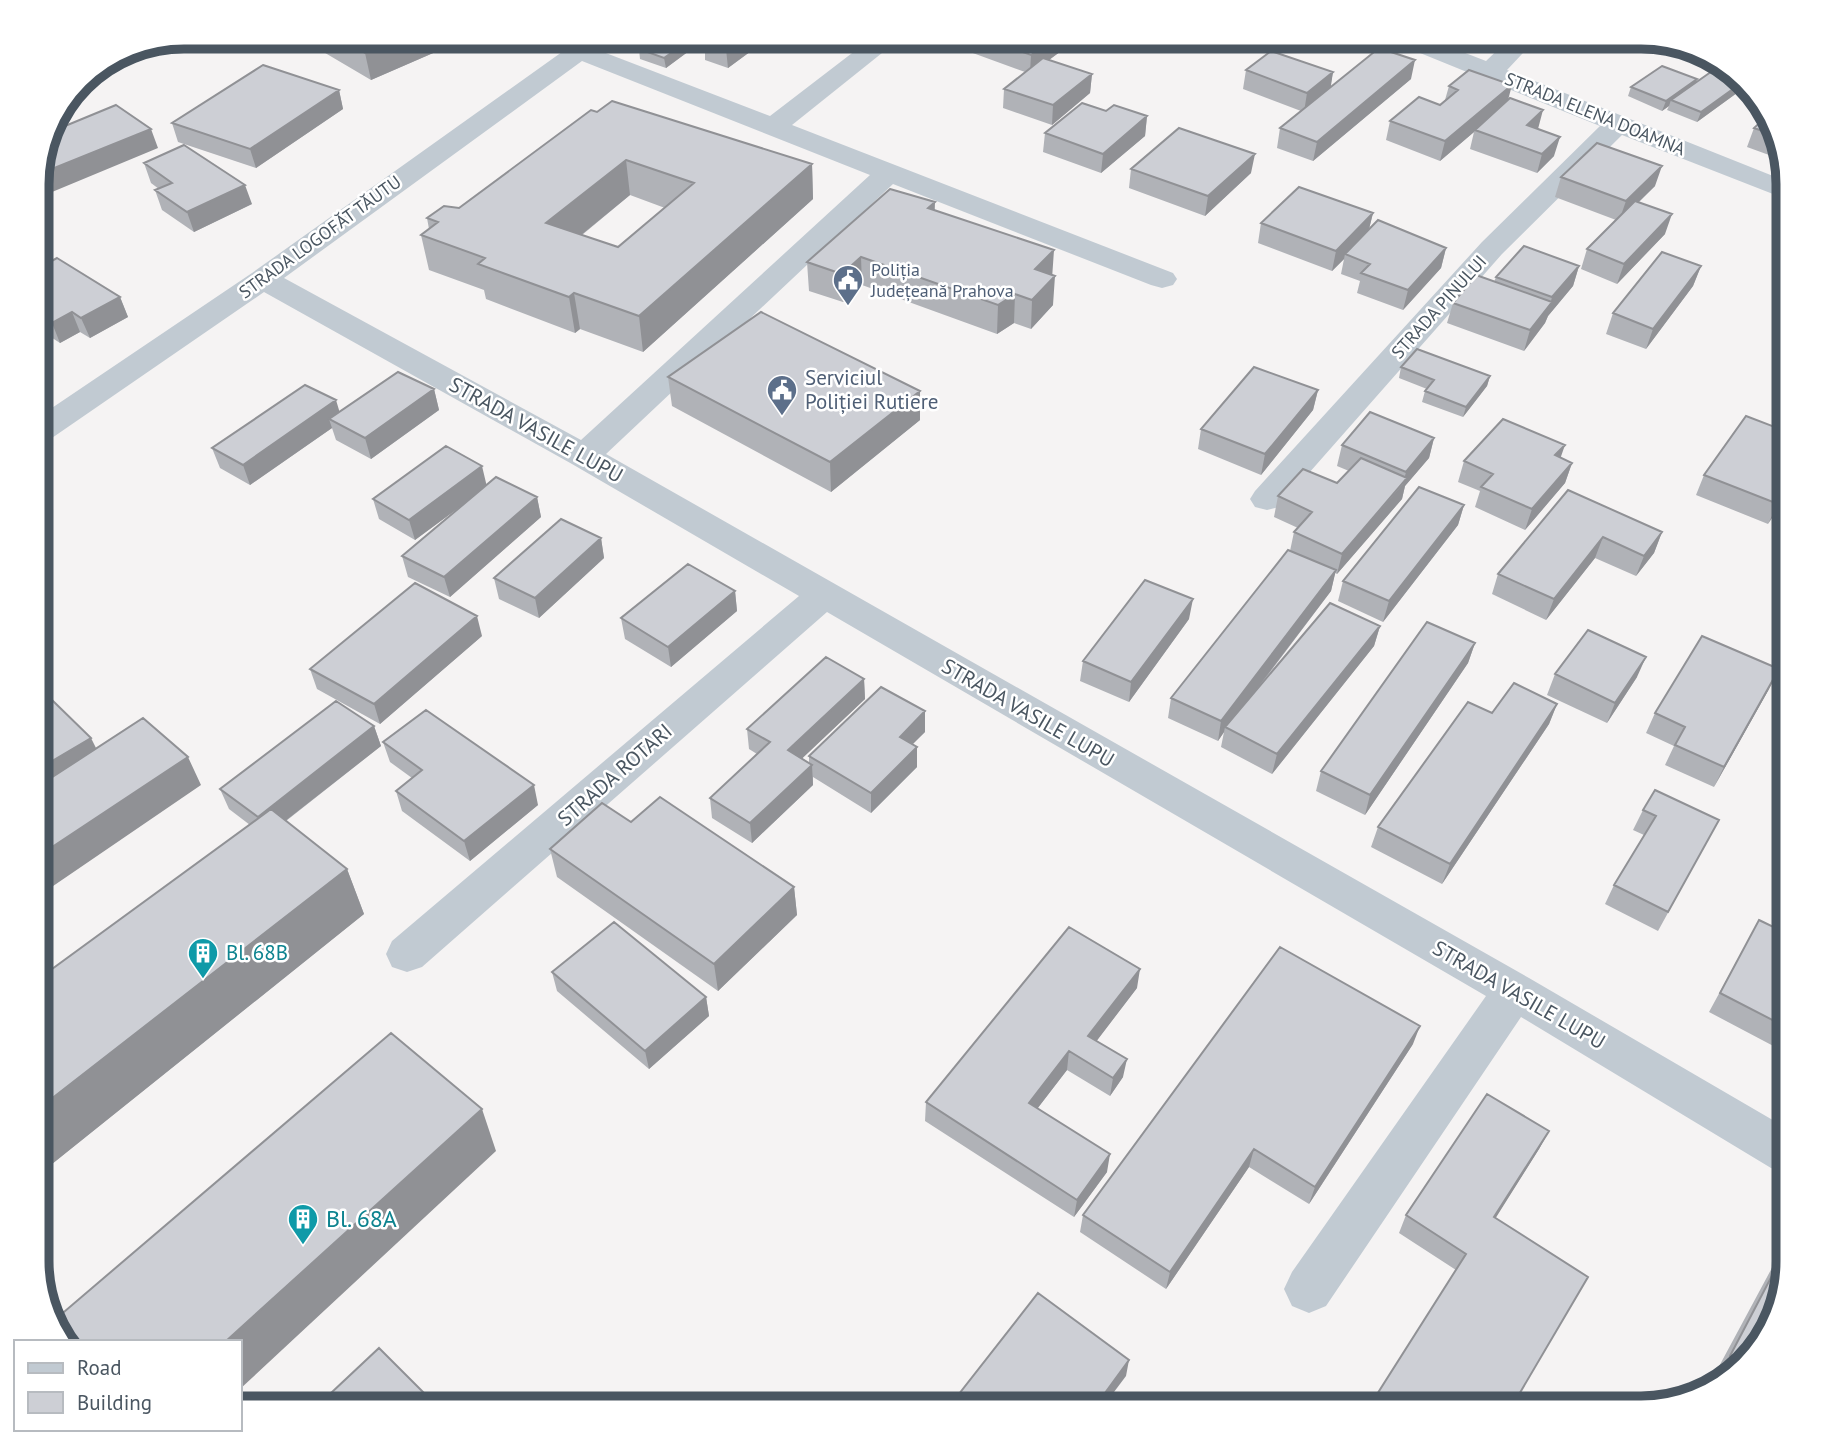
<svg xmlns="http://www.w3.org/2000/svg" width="1825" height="1445" font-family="'PT Sans',sans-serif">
  <rect width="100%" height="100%" fill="#f5f3f3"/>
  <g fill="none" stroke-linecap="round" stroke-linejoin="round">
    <!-- minor -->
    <path fill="#c1cad2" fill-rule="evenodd" d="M583,37H611L598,50L770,116L873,37H902L792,125L1173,273L1177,279L1173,285L1162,288L1151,285L893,184L606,454L1529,978L1788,1129V1174L1771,1168L1521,1017L1326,1306L1309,1313L1292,1306L1284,1289L1292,1272L1486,996L827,612L422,967L407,972L392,967L386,954L392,941L799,596L572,464L264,292L49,440L37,443V418L252,273ZM582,61L870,175L581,440L284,278Z
      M1389,37H1424L1486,61L1511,37H1538L1507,70L1788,182V200L1622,135L1502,254L1279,507L1267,510L1255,507L1250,499L1255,491L1482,242L1600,126L1393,42Z"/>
  </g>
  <!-- wall -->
  <path fill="#b0b2b7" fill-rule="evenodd" d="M313,37H470L371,80L315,47Z
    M693,37H770L728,68L705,60V52L694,49Z
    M971,37H1080L1049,60L1092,74L1090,93L1052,125L1003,108L1004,89L1025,72L970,52Z
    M199,38L118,69L107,61L128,48Z
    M688,41L689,51L666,68L640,59L639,49Z
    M1246,70L1333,72L1330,88L1411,79L1313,161L1277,148L1280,128L1301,111L1243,89Z
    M1743,79L1744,81L1741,90L1697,122L1667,110L1669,106L1662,111L1628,96L1631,87Z
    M1449,86L1508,99L1538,129L1554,156L1537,173L1470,149L1474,132L1440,161L1386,140L1390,121L1440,105L1445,100Z
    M339,90L343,109L256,168L178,142L172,123Z
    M591,110L812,164L813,199L643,352L580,329L575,333L486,299L484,290L429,270L421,235L429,229L427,218L459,208ZM630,195L665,208L618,247L582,235Z
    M1106,111L1147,116L1145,136L1101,173L1043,152L1045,133Z
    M1773,119L1783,160L1747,147L1754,128Z
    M144,163L252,204L194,232L162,210L155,190L159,189L151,183Z
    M1131,169L1251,173L1205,216L1129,188Z
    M1561,177L1655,186L1639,202L1665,234L1617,284L1581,269L1587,249L1616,220L1555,197Z
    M935,210L1052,275L1053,305L1031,329L1014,323L997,334L862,285L843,302L809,291L807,262Z
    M1373,213L1369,229L1446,248L1441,268L1403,310L1357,293L1360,281L1341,274L1344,259L1332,271L1258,243L1261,223Z
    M1788,257V291L1773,285L1782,265Z
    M1579,266L1573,286L1548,316L1545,323L1524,351L1447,323L1453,303L1494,282L1496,277Z
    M1701,266L1693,286L1646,349L1606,334L1613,313Z
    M37,269L120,297L128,317L90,338L80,332L60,343L37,328Z
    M1401,367L1490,376L1487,386L1463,417L1422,402L1425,391L1427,389L1399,378Z
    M668,377L920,391V420L831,492L672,406Z
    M434,389L439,410L371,459L336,440L332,428L250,485L220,468L212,448L340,412Z
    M1318,390L1313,410L1261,475L1198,449L1201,429Z
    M1788,432V493L1768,524L1696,495L1704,475Z
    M1434,438L1429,458L1405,486L1402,499L1337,574L1335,573L1331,591L1253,695L1380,626L1374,646L1272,774L1221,747L1224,732L1218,741L1168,718L1171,698L1290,551L1294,532L1298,528L1274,517L1278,496L1337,483L1349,471L1337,466L1342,445Z
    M1560,458L1572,463L1565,483L1525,530L1475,507L1480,491L1458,482L1464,461Z
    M486,485L537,497L541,517L450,597L408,577L402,556L469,500L415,540L379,519L373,499Z
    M1568,490L1662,532L1654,553L1636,576L1595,558L1546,620L1492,594L1498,574Z
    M1464,505L1458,525L1383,622L1338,601L1343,581Z
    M601,538L604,558L539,618L499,599L494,578Z
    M735,591L737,611L671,667L625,639L621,618Z
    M1189,619L1129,702L1080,681L1083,661Z
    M482,636L380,724L317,689L310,669Z
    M1475,643L1468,663L1365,815L1316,791L1321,771Z
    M1555,674L1637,677L1607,723L1547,695Z
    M864,679L865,699L802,758L809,763V756L925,732L912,744L917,747V767L871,813L813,777V785L752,843L712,818L710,798L757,754L749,749L747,729Z
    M1769,689L1714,787L1665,765L1674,746L1646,733L1655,713Z
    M1557,704L1549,724L1442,884L1371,847L1378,827L1492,713Z
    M374,726L381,746L286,821L347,869L364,914L47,1168L37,1158V980L250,825L229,809L220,789Z
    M383,742L538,805L470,861L402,811L396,791L412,778L390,762Z
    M1643,810L1719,820L1658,931L1605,904L1614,885L1644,835L1633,830Z
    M631,822L794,887L797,915L718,991L557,877L550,849Z
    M1759,920L1788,934V1040L1781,1050L1709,1012Z
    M552,972L706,997L709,1016L649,1069L557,991Z
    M1137,988L1096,1041L1123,1077L1110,1096L1067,1070L1037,1109L1107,1172L1074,1217L925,1121L926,1102Z
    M1413,1044L1309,1204L1249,1167L1166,1289L1080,1232L1083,1215Z
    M1549,1131L1539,1149L1495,1218L1511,1408H1369L1374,1399L1456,1270L1399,1233L1406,1215Z
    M1788,1238V1262L1752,1358L1726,1378L1716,1372Z"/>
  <!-- shaded-wall -->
  <path fill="#909195" d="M184,37H198L199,38L118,69L114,57L128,48Z
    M402,37H470L371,80L365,53Z
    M743,37H770L728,68L726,49Z
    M1056,37H1080L1030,74L1031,55Z
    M688,41L689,51L666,68L664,58Z
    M1415,60L1411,79L1313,161L1317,142Z
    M1333,72L1330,92L1304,112L1307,93Z
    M1092,74L1090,93L1052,125L1053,105Z
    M1697,79L1693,89L1671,100L1669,106L1662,111L1666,101Z
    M1744,81L1741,90L1697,122L1701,112Z
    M1512,85L1507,104L1475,130L1474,132L1440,161L1445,141Z
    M339,90L343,109L256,168L250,149Z
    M1543,110L1538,129L1527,125Z
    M1147,116L1145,136L1101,173L1103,154Z
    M151,129L158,148L40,197L37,190V175Z
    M1560,137L1554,156L1537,173L1542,154Z
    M1255,154L1251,173L1205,216L1208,196Z
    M626,160L630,195L553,258L546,223Z
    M812,164L813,199L643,352L639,316Z
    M1662,166L1655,186L1619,221L1626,201Z
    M245,185L252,204L194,232L187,212Z
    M935,202L934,231L928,208Z
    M1373,213L1368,233L1345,254L1344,259L1332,271L1336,251Z
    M1672,214L1665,234L1617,284L1624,264Z
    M43,222L51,242L37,248V224Z
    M1446,248L1441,268L1403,310L1408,290Z
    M1054,250L1052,279L1035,269Z
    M861,257L862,285L843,302L842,274Z
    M1579,266L1573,286L1548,316L1545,323L1524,351L1530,330L1550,305L1552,297Z
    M1701,266L1693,286L1646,349L1653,329Z
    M1055,276L1053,305L1031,329L1032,300Z
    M574,293L580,329L575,333L569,297Z
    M1015,294L1014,323L997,334L998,305Z
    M120,297L128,317L90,338L81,318Z
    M72,312L80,332L60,343L52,323Z
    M1490,376L1487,386L1463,417L1466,407Z
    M434,389L439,410L371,459L365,438Z
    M1318,390L1313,410L1261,475L1265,454Z
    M920,391V420L831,492L830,462Z
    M336,400L342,420L329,419L332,428L250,485L243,465Z
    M1434,438L1429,458L1405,486L1402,499L1337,574L1342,554L1403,484L1406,472Z
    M1565,445L1558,465L1555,455Z
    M1572,463L1565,483L1525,530L1532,509Z
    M482,466L487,487L415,540L409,520Z
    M1788,487V493L1768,524L1778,504Z
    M537,497L541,517L450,597L444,577Z
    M1464,505L1458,525L1383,622L1389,601Z
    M1662,532L1654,553L1636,576L1644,556Z
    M1603,537L1595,558L1546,620L1554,599Z
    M601,538L604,558L539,618L535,598Z
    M1336,570L1331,591L1227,728L1225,727L1224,732L1218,741L1221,721Z
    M735,591L737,611L671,667L668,647Z
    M1193,599L1189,619L1129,702L1131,682Z
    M477,616L482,636L380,724L374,704Z
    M1380,626L1374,646L1272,774L1277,754Z
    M1475,643L1468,663L1365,815L1370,795Z
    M1646,657L1637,677L1607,723L1615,703Z
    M1779,669L1769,689L1714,787L1724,767Z
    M864,679L865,699L790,770L788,750Z
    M37,683L42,692L37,695Z
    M1557,704L1549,724L1442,884L1450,864Z
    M925,711V732L900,757V737Z
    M374,726L381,746L266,836L258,817Z
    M91,738L101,758L37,797V770Z
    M917,747V767L871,813V793Z
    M188,757L201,785L37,897V857Z
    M812,765L813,785L752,843L750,823Z
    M534,785L538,805L470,861L464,841Z
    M347,869L364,914L47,1168L37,1155V1110Z
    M794,887L797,915L718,991L714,964Z
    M1140,969L1137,988L1086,1055L1088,1036Z
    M706,997L709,1016L649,1069L645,1051Z
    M1420,1026L1413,1044L1309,1204L1315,1187Z
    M1069,1051L1067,1070L1027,1122L1029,1103Z
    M1127,1059L1123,1077L1110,1096L1113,1078Z
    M482,1109L496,1151L240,1389V1342H225Z
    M1549,1131L1539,1149L1485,1235L1494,1217Z
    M1254,1149L1249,1167L1166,1289L1170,1272Z
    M1110,1154L1107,1172L1074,1217L1077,1200Z
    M1129,1360L1126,1376L1102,1408H1094Z
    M433,1402L436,1408H426Z"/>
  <!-- building -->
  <path fill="#cdcfd5" stroke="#909195" stroke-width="2" fill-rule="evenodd" d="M337,37H402L365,53Z
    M657,37H676L688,41L664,58L639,49Z
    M709,37H743L726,49L704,41Z
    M981,37H1056L1031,55Z
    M1379,48L1415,60L1317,142L1280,128Z
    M1271,51L1333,72L1307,93L1246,70Z
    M1043,58L1092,74L1053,105L1004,89Z
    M263,65L339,90L250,149L172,123Z
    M1662,66L1697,79L1666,101L1631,87Z
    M1715,69L1743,79L1744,81L1701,112L1671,100Z
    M1469,70L1512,85L1445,141L1390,121L1419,97L1440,105L1458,90L1449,86Z
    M1510,98L1543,110L1527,125L1560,137L1542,154L1475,130Z
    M612,101L812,164L639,316L574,293L569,297L478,264L485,258L421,235L438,222L427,218L444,206L459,208L591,110L597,112ZM626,160L694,183L618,247L546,223Z
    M1082,103L1106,111L1114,105L1147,116L1103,154L1045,133Z
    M116,105L151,129L37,175L48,133Z
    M1769,114L1773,119L1777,136L1754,128Z
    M1179,128L1255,154L1208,196L1131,169Z
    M1597,143L1662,166L1626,201L1561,177Z
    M184,145L245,185L187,212L155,190L172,183L144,163Z
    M1299,187L1373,213L1336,251L1261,223Z
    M890,189L935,202L928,208L1054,250L1035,269L1055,276L1032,300L1015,294L998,305L861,257L842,274L807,262Z
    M1635,201L1672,214L1624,264L1587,249Z
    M37,218L43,222L37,224Z
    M1378,220L1446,248L1408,290L1361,273L1370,264L1345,254Z
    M1524,246L1579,266L1552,297L1496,277Z
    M1662,252L1701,266L1653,329L1613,313Z
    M1788,257V268L1782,265Z
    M57,258L120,297L81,318L72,312L52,323L37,313V269Z
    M1476,275L1552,302L1530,330L1453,303Z
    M761,312L920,391L830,462L668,377Z
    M1417,349L1490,376L1466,407L1425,391L1434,380L1401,367Z
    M1254,367L1318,390L1265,454L1201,429Z
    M398,372L434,389L365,438L329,419Z
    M305,385L336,400L243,465L212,448Z
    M1370,412L1434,438L1406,472L1342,445Z
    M1746,416L1788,432V487L1778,504L1704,475Z
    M1503,419L1565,445L1555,455L1572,463L1532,509L1481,487L1493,474L1464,461Z
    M446,446L482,466L409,520L373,499Z
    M1361,458L1407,478L1342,554L1294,532L1312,512L1278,496L1303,469L1337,483Z
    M496,477L537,497L444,577L402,556Z
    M1419,487L1464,505L1389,601L1343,581Z
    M1568,490L1662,532L1644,556L1603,537L1554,599L1498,574Z
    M561,519L601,538L535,598L494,578Z
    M1288,550L1336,570L1221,721L1171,698Z
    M688,564L735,591L668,647L621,618Z
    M1145,580L1193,599L1131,682L1083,661Z
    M415,583L477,616L374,704L310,669Z
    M1330,603L1380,626L1277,754L1225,727Z
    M1427,622L1475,643L1370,795L1321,771Z
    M1588,630L1646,657L1615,703L1555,674Z
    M1702,636L1779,669L1724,767L1675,745L1685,727L1655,713Z
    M826,657L864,679L788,750L812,765L750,823L710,798L770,742L747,729Z
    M1514,683L1557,704L1450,864L1378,827L1468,702L1492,713Z
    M881,687L925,711L900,737L917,747L871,793L809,756Z
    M52,700L91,738L37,770V708Z
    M336,701L374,726L258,817L220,789Z
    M426,710L534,785L464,841L396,791L422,770L383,742Z
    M143,718L188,757L37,857V787Z
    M1655,790L1719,820L1668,912L1614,885L1656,816L1643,810Z
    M660,797L794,887L714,964L550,849L602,803L631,822Z
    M271,809L347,869L37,1110V980Z
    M1759,920L1788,934V1028L1720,993Z
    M614,922L706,997L645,1051L552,972Z
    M1069,927L1140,969L1088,1036L1127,1059L1113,1078L1069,1051L1029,1103L1110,1154L1077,1200L926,1102Z
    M1280,947L1420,1026L1315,1187L1254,1149L1170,1272L1083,1215Z
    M391,1033L482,1109L225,1342H64L52,1327L51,1323Z
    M1487,1094L1549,1131L1494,1217L1588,1277L1511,1408H1387L1374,1399L1466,1254L1406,1215Z
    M1788,1245V1262L1780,1309L1752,1358L1743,1365L1730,1356Z
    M1038,1293L1129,1360L1094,1408H948Z
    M379,1348L433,1402L426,1408H315Z"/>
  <!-- icons -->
  <defs>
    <g id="civic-pin" transform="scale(1.575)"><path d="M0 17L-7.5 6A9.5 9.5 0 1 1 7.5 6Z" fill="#5c6f8a" stroke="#fff"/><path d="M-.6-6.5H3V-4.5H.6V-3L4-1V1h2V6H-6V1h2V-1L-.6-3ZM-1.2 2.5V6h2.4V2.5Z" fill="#fff"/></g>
    <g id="building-pin" transform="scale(1.575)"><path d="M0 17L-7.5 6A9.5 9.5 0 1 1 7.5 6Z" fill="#0f9aa8" stroke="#fff"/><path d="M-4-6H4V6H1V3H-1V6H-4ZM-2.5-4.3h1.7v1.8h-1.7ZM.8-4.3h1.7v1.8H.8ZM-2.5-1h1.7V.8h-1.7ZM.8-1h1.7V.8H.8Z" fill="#fff"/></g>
  </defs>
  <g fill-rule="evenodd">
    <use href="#civic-pin" x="848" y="280"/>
    <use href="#civic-pin" x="782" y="390"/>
    <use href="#building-pin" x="203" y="953"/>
    <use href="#building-pin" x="303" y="1219"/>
  </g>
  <g text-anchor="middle" stroke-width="5" stroke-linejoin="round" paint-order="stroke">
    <!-- far-street labels -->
    <g font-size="18" fill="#4a5661" stroke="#fff">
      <text transform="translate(1595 114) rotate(22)" y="6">STRADA ELENA DOAMNA</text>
      <text transform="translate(320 237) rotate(-36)" y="6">STRADA LOGOFĂT TĂUTU</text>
      <text transform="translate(1439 307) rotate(-48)" y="6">STRADA PINULUI</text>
    </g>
    <!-- far-service labels -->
    <g font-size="18" fill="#4e5e75" stroke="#fff" text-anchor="start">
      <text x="871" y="276">Poliția<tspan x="871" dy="21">Județeană Prahova</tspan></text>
    </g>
    <!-- service labels -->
    <g font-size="21" fill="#4e5e75" stroke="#fff" text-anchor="start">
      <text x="805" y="385">Serviciul<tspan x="805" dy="24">Poliției Rutiere</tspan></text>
    </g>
    <!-- street labels -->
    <g font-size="21" fill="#4a5661" stroke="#fff">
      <text transform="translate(536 430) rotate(29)" y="7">STRADA VASILE LUPU</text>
      <text transform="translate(1028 713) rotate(30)" y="7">STRADA VASILE LUPU</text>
      <text transform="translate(615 775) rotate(-41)" y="7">STRADA ROTARI</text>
      <text transform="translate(1519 995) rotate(30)" y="7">STRADA VASILE LUPU</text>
    </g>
    <!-- culture labels -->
    <g font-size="21" fill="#0d838f" stroke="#fff" text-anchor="start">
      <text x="226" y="960">Bl. 68B</text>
    </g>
    <!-- near-culture labels -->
    <g font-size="24" fill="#0d838f" stroke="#fff" text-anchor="start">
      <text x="326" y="1227">Bl. 68A</text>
    </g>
  </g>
  <!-- crop -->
  <path d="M0 0H1825V1445H0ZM184 49H1641A135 135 0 0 1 1776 184V1261A135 135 0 0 1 1641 1396H184A135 135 0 0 1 49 1261V184A135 135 0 0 1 184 49Z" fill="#fff" fill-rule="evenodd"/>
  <path fill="none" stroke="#4a5661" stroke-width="9" d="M184 49H1641A135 135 0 0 1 1776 184V1261A135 135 0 0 1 1641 1396H184A135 135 0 0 1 49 1261V184A135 135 0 0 1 184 49Z"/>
  <!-- legend -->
  <rect x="14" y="1340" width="228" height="91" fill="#ffffff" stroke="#b7bbc0" stroke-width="2"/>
  <rect x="28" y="1363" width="35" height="10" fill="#c1cad2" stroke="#b7bbc0" stroke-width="2"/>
  <text x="77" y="1375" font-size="21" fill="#4a5661">Road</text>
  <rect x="28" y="1392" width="35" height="21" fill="#cdcfd5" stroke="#b7bbc0" stroke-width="2"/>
  <text x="77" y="1410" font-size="21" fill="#4a5661">Building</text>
</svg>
